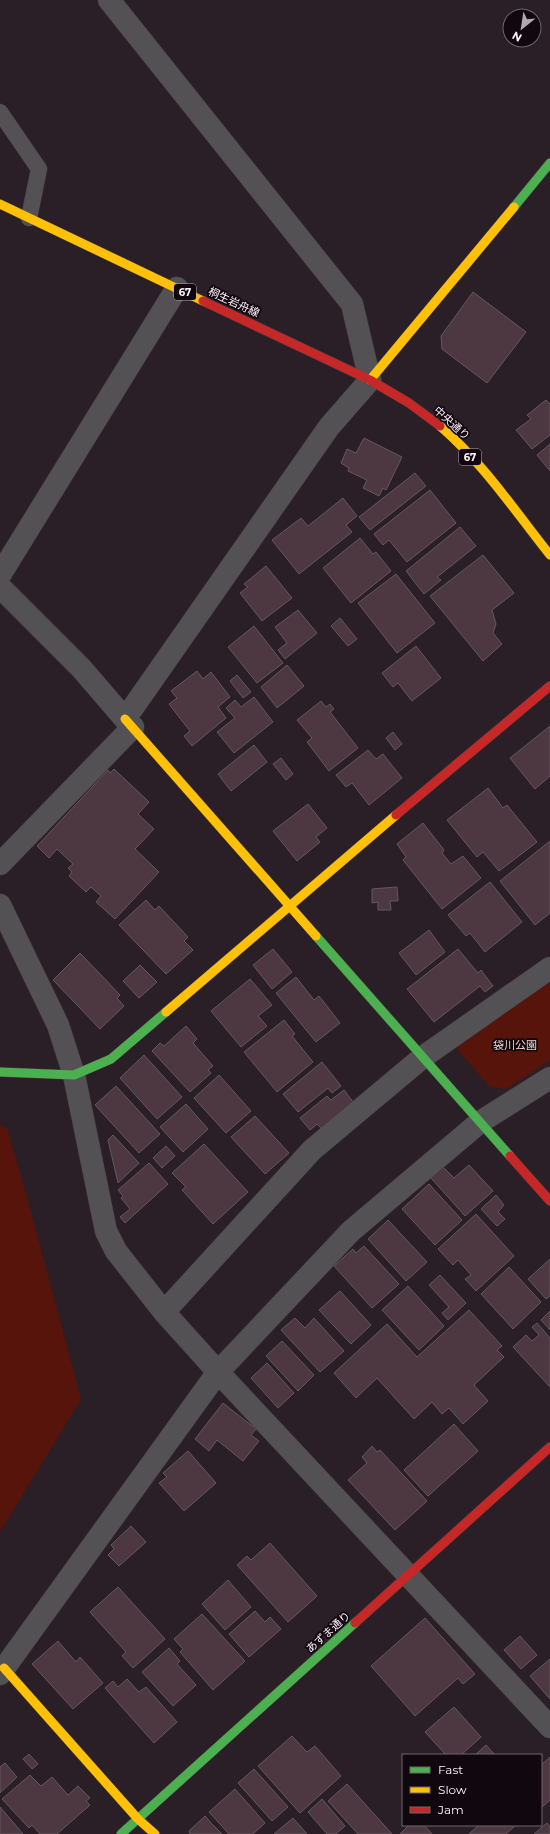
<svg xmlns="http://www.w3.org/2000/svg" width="550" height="1834" font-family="Montserrat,'Noto Sans JP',sans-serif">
  <rect width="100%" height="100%" fill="#2a1f27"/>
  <!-- green -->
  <path fill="#56140a" d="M550,980V1060L506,1089L490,1087L456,1048Z
    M0,1125L7,1128L27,1197L81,1399L0,1532Z"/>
  <!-- building -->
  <path fill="#4d3740" stroke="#64595e" d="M473,292L526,332L487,383L442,349L441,336Z
    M546,400L550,404V435L532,449L516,430L531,419L527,415Z
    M364,438L402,457L386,490L383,488L379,496L363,488L367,480L348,471L349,468L341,463L347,449L356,453Z
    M550,444V471L537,455Z
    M415,473L426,486L370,530L359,517Z
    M430,490L456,523L407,562L389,540L383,545L374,534Z
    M343,498L357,516L346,525L352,532L299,574L272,540L301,518L308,526Z
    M460,527L476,546L437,577L441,580L424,594L406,571Z
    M360,538L373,554L376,552L391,571L351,603L323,568Z
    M483,555L514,593L492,610L496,624L493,633L502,644L483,661L430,596Z
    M266,566L292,598L262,621L240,593L248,587L244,584Z
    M396,574L435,623L397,653L358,603Z
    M298,610L317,633L285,659L278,650L287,643L275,627Z
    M340,618L357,639L348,646L331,626Z
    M254,626L283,663L257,683L228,647Z
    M416,646L441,678L412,701L398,683L393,687L382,673Z
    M287,665L304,686L277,708L261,687Z
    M197,671L203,679L211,672L230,697L218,707L226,718L192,746L184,736L190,731L169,704L177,698L171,691Z
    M237,675L251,692L243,698L230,681Z
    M254,697L273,722L234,753L217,732L235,718L226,708L235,700L241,707Z
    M321,701L326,707L330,704L334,709L330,712L358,748L329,771L307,742L312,738L297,720Z
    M550,726V776L535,789L510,758Z
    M393,732L402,744L395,750L386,738Z
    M254,745L267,762L231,791L218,774Z
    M368,750L376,759L383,754L402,778L369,805L352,783L346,787L336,775Z
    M281,758L293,774L286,780L273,764Z
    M114,769L149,802L138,814L154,829L135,849L159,872L115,919L96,902L101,896L91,887L86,892L69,876L72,872L68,868L73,864L57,849L49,858L37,846L108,770L110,773Z
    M488,788L503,808L507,805L537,842L499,871L483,852L477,857L447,820Z
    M308,804L327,828L316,837L320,842L297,861L273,831Z
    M423,823L444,850L442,853L451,864L463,856L481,878L442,909L403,860L406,857L397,844Z
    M550,841V913L535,925L500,881Z
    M490,882L522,922L485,952L470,933L466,936L448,915Z
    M397,887L398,901H390L391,910H378V902L372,903V889Z
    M146,900L155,910L159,906L188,937L184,941L193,950L166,974L119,925Z
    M429,930L445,952L416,975L399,953Z
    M273,949L292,972L272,989L253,965Z
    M458,949L478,973L481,970L493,986L485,992L480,986L434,1022L407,989Z
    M80,953L120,995L117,998L124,1006L100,1029L53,980Z
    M140,965L157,982L139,998L123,981Z
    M296,977L314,1000L319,996L340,1023L316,1042L276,993Z
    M250,979L272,1005L258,1016L267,1026L241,1047L211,1011Z
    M284,1020L295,1034L292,1036L313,1062L277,1092L244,1052Z
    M186,1026L197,1039L193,1043L213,1066L208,1070L211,1073L190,1092L152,1051L160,1043L164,1046Z
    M144,1055L182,1097L157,1119L120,1078Z
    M322,1062L341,1086L332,1093L328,1088L298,1112L283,1094Z
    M219,1075L251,1111L226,1133L194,1098Z
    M116,1086L160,1134L139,1153L95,1105Z
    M344,1090L353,1102L321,1128L317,1124L310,1130L300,1118L327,1096L331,1100Z
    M186,1104L208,1129L183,1152L160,1127Z
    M255,1116L289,1153L265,1174L231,1137Z
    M113,1135L139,1163L118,1183L108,1140Z
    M204,1144L248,1192L213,1224L182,1190L186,1187L172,1173Z
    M166,1146L175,1156L162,1168L153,1158Z
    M149,1163L168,1184L125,1223L120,1217L130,1209L121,1198L123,1196L118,1190Z
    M469,1165L493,1191L465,1216L431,1178L443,1167L454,1178Z
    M429,1184L462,1220L435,1245L402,1209Z
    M496,1195L504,1205L498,1212L505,1219L497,1226L481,1209Z
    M476,1214L514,1256L476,1291L465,1279L471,1275L458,1260L453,1265L438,1249Z
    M388,1220L427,1262L406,1281L368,1239Z
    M364,1246L399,1284L372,1308L334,1266L353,1249L356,1253Z
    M550,1259V1296L546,1299L528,1279Z
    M509,1267L541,1302L513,1329L481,1294Z
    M440,1275L466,1303L448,1320L442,1313L449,1307L429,1285Z
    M408,1286L444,1326L419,1350L382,1310Z
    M340,1291L371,1325L351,1344L319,1310Z
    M469,1310L502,1346L497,1350L504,1357L474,1385L488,1401L463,1424L449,1408L442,1414L432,1402L414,1419L377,1378L356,1398L334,1373L387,1324L417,1357Z
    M550,1311V1330L541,1320Z
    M295,1318L305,1328L314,1318L344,1351L320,1372L281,1330Z
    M537,1323L550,1338V1387L513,1347L526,1335L532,1341L539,1335L532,1327Z
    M282,1341L314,1375L298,1391L266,1356Z
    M267,1363L294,1393L278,1408L251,1378Z
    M223,1403L256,1429L251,1435L259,1441L243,1461L217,1440L209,1451L195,1439Z
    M454,1424L478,1451L428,1496L404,1470Z
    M372,1446L377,1452L380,1450L427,1501L395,1530L348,1480L367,1463L362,1457Z
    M188,1451L216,1483L184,1511L159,1483L167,1477L163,1473Z
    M131,1526L146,1542L119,1566L108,1555L114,1549L111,1545Z
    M270,1543L317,1596L288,1622L237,1565L247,1556L251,1560Z
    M228,1580L251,1607L225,1630L202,1604Z
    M118,1587L165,1639L133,1668L122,1656L126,1652L90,1612Z
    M255,1611L265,1622L270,1617L281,1629L249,1657L229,1634Z
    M202,1614L245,1661L213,1690L180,1652L183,1649L174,1639Z
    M425,1618L475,1674L463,1684L458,1678L415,1716L371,1666Z
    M520,1636L537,1655L521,1669L504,1650Z
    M58,1641L76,1662L80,1657L103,1683L73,1709L32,1664Z
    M169,1648L180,1661L177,1664L196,1685L173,1706L142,1672Z
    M550,1659V1699L530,1676Z
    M127,1679L139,1692L146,1687L177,1722L154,1743L105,1688L113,1681L118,1687Z
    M454,1707L481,1737L461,1755H446L425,1732Z
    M292,1736L307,1752L315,1746L341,1776L300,1813L258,1766Z
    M486,1745L495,1755H475Z
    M29,1754L38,1764L32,1769L23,1759Z
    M550,1757V1800L541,1808V1765Z
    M5,1763L17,1777L0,1793V1767Z
    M254,1769L288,1807L272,1821L238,1783Z
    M30,1775L41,1786L52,1777L68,1795L78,1786L90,1798L86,1801L90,1805L57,1834H40L32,1825L29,1828L2,1799Z
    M347,1784L392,1834H358L328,1801Z
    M235,1789L265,1823L253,1834H229L209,1812Z
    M322,1799L345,1826L336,1834H327L308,1812Z
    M0,1807L23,1834H0Z
    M205,1816L212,1824L222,1834H190L189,1831Z
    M293,1818L307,1834H274Z
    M547,1823L550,1827V1834H534Z
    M409,1825H424L432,1834H400Z
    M479,1825H516L506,1834H469Z"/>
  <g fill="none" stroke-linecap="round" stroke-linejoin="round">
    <!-- lane casing -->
    <g stroke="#43393f" stroke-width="17">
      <path id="lane" d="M0,112L39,169L29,218"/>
    </g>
    <!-- street casing -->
    <g stroke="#43393f" stroke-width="23">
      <path id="street" d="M0,575L177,288
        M0,587L81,668L125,719L329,427L370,380L352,304L109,0
        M0,864L133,727
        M0,905L58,1025L74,1075L106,1231L116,1251L164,1312L218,1372L550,1727
        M164,1312L312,1150L423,1057L550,968
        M0,1674L218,1372L351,1231L480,1122L550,1078"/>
    </g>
    <!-- fast casing -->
    <g stroke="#43393f" stroke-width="10">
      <path id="fast" d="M514,207L550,163
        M316,936L510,1156
        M0,1072L74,1075L111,1059L166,1012
        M121,1834L355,1623"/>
    </g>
    <!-- slow casing -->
    <g stroke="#43393f" stroke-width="10">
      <path id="slow" d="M0,204L203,301
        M370,380L514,207
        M440,426C483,463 515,511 550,555
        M125,719L316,936
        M166,1012L396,815
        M4,1668L138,1819L155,1834"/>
    </g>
    <!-- jam casing -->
    <g stroke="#43393f" stroke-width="10">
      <path id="jam" d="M203,301L370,380L409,403L440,426
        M396,815L550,686
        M510,1156L550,1201
        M355,1623L550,1447"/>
    </g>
    <!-- lane -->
    <use href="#lane" stroke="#545155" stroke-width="16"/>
    <!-- street -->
    <use href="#street" stroke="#545155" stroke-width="22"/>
    <!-- fast -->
    <use href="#fast" stroke="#4caf50" stroke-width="9"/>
    <!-- slow -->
    <use href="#slow" stroke="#ffc107" stroke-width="9"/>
    <!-- jam -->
    <use href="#jam" stroke="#c62828" stroke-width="9"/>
  </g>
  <g text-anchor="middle" stroke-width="3.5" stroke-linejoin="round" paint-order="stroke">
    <!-- shield labels -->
    <g fill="#11080f" stroke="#b8aab4" stroke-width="1">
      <rect x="174" y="284" width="22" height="16" rx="3"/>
      <rect x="459" y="449" width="22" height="16" rx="3"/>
    </g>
    <g font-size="10" font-weight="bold" fill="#fff0fa">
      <text x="185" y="296">67</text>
      <text x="470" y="461">67</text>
    </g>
    <!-- street labels -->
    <g font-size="11" fill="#fff0fa" stroke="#11080f">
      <text transform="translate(234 302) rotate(25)" y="4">桐生岩舟線</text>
      <text transform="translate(452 423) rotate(42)" y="4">中央通り</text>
      <text transform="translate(328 1632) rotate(-42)" y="4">あずま通り</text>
    </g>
    <!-- park labels -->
    <g font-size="11" fill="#eed3cd" stroke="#11080f">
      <text x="515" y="1049">袋川公園</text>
    </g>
  </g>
  <!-- legend -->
  <rect x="402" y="1754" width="140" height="72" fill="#11080f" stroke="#70656d"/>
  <rect x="410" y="1767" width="20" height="6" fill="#4caf50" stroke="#70656d"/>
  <text x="438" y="1774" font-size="12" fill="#fff0fa">Fast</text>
  <rect x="410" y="1787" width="20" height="6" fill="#ffc107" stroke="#70656d"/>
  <text x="438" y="1794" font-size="12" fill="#fff0fa">Slow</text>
  <rect x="410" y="1807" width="20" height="6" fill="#c62828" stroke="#70656d"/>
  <text x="438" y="1814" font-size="12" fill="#fff0fa">Jam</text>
  <!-- north arrow -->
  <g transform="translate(522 28) rotate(210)"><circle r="19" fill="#11080f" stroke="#70656d"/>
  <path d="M0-3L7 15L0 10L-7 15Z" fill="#b4a7b0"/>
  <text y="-6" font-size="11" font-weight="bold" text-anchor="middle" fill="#fff0fa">N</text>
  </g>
</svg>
